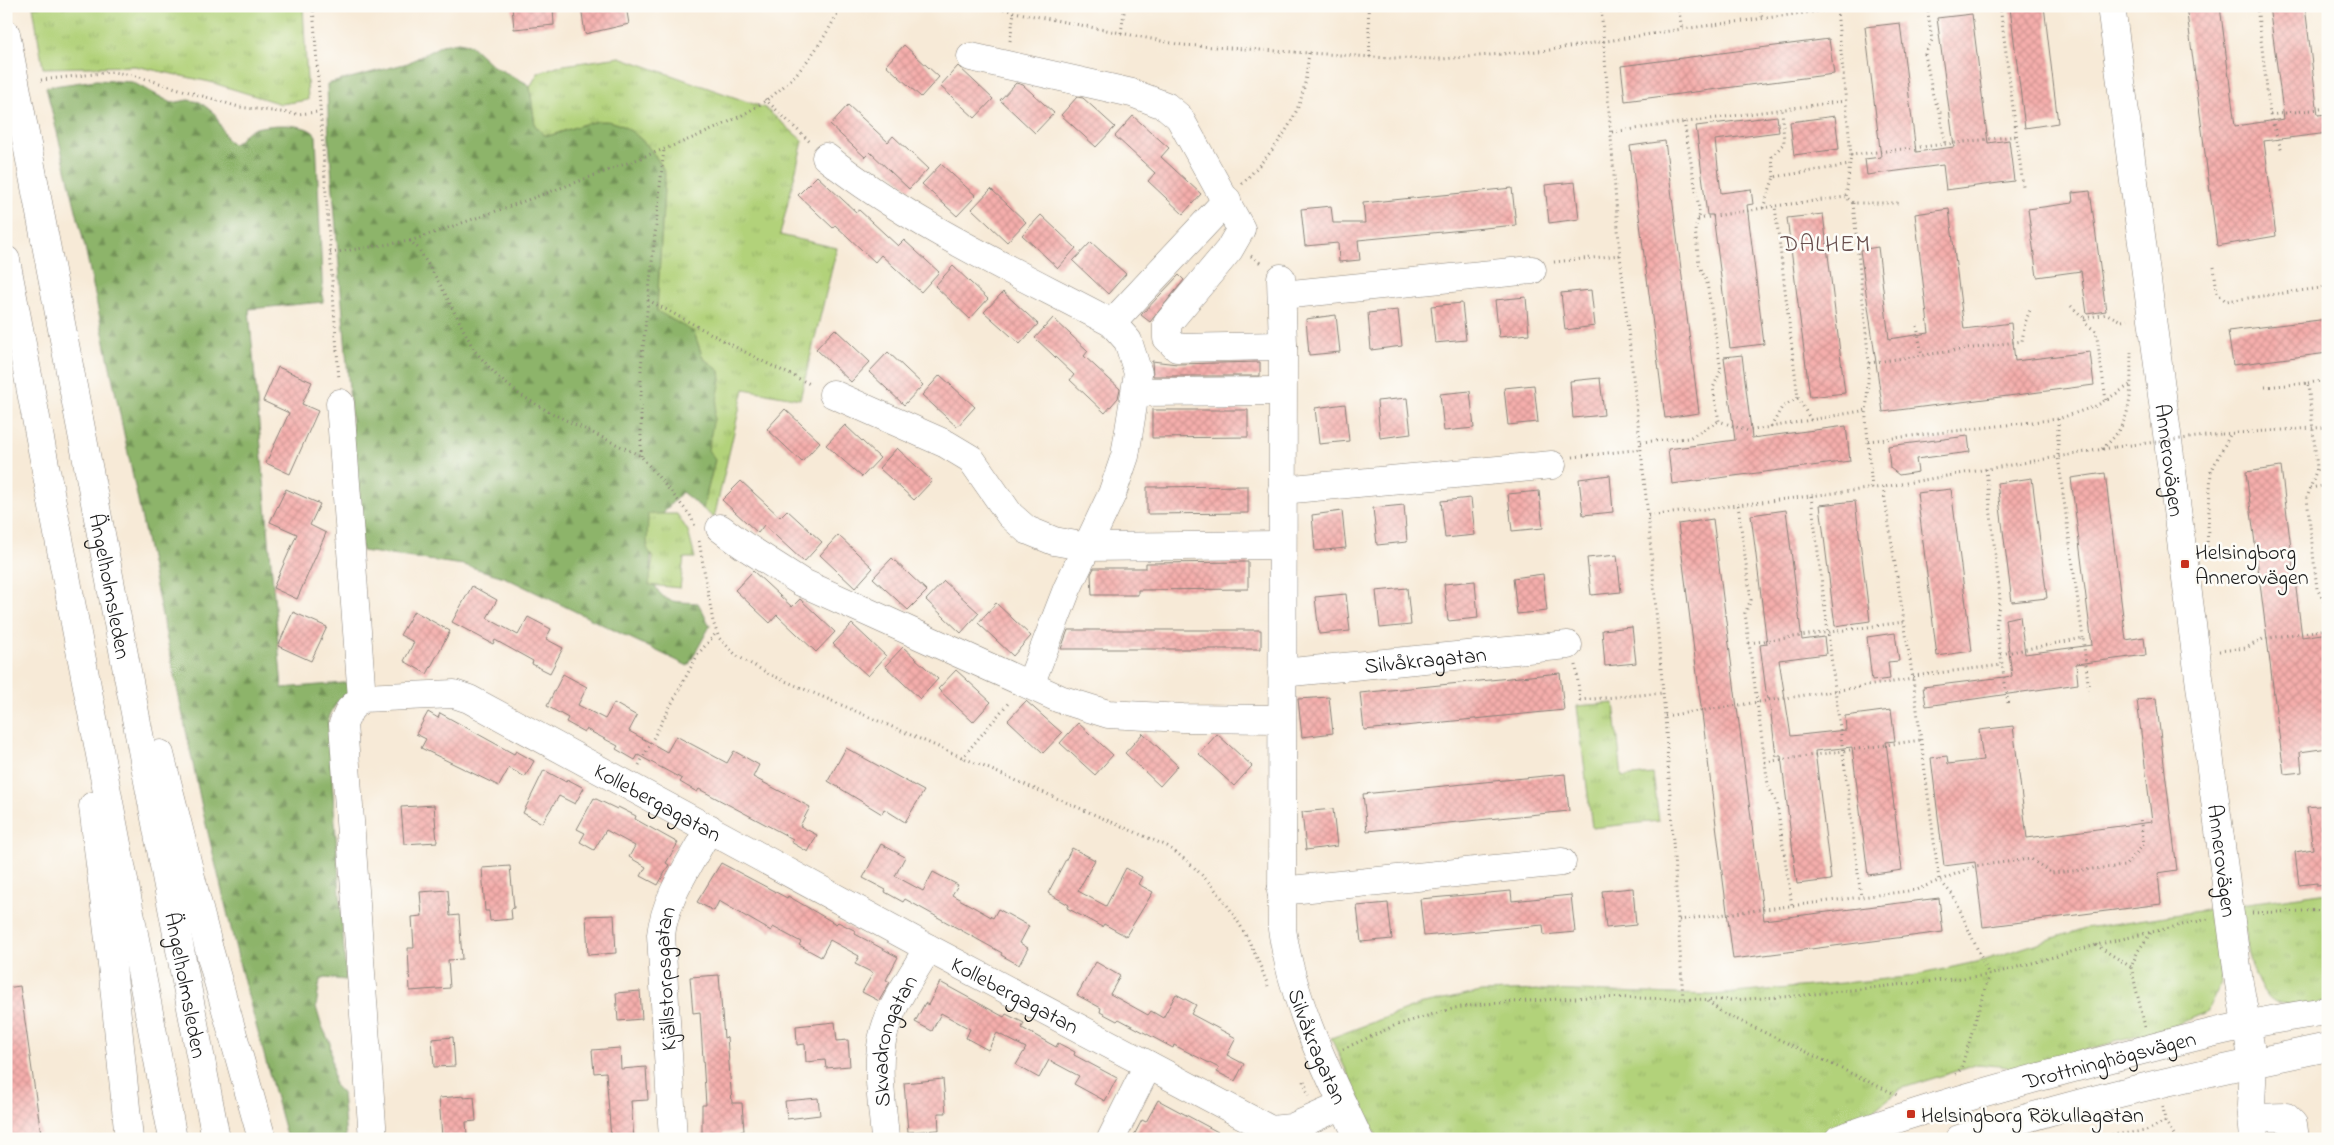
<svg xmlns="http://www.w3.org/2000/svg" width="2334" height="1145" font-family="'Indie Flower',sans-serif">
  <defs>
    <pattern id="forest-firs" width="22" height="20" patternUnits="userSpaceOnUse" patternTransform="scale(1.25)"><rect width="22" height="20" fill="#8db46a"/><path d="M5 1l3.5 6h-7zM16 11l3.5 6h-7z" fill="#729256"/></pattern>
    <pattern id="park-tufts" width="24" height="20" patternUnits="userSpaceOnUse" patternTransform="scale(1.25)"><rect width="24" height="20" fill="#b2d27a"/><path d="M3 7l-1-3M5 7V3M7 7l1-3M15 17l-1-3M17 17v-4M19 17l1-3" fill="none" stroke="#98b469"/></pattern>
    <pattern id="building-cross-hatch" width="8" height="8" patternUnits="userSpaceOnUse" patternTransform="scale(1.25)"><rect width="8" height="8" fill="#f5aeac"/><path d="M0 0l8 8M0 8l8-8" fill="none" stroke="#d19593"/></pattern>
  </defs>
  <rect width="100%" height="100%" fill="#fdfcf7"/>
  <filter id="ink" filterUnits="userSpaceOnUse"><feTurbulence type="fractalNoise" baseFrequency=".02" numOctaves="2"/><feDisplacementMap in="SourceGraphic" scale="10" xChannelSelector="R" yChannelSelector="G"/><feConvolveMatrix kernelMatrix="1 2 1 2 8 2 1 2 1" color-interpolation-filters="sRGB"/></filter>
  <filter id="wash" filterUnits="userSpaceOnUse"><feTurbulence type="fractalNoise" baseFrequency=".0096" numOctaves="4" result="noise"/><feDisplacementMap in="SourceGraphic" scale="20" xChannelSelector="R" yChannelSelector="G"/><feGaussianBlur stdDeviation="1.12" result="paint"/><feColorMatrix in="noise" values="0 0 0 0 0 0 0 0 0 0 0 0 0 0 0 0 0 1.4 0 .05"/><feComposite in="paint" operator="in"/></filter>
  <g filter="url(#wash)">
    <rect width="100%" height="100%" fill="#f7ead7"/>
    <!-- forest -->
    <path fill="url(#forest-firs)" stroke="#546843" d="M458,42L469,44L493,66L526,83L530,87L535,125L544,135H551C567,131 586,121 603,121C628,120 656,151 665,173L657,310L694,332L703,358L720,371L721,379L715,460L703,509L682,492C675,500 665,509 660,519C650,539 643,586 667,599C674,603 689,602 698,603L710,626L688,666L504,577L464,565L362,551L329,141L327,84L408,63L442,45Z
      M96,80L132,82L172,103L188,100L200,102L215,114L226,138L232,144C240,143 242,134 250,130C263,124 309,121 316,136L323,302L249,309L282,688L357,682C344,699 336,697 328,721L346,980L325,978L320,980L316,1007L321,1024L330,1043L334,1085L342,1093L346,1139H287L241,970L203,812L85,247L46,87Z"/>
    <!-- park -->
    <path fill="url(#park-tufts)" stroke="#67774b" d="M33,6H303L308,100L281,104L210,82L135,66L43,68Z
      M620,57L765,108L803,141L780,235L837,248L800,399L744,389L714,518L703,509L715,460L708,450L721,379L720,371L703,358L694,332L657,311L665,173C656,151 628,120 603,121C586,121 566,131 551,135H544L535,125L530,87L538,73L557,66Z
      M648,514H677L688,531L695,558H684L680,588L649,585L653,558L647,548Z
      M1614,703L1622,777L1653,774L1659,821L1592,828L1577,706Z
      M2328,892V1001C2314,1003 2295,1008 2281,1004C2249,996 2246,932 2241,904Z
      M2213,909L2221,983L2207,1012L2171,1027L2019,1068L1978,1064L1900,1089L1866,1118L1804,1139H1378L1331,1038L1419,1005L1481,992L1542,990L1713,995L1907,977L1985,960L2085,928Z"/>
    <g id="blocks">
      <!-- building -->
      <path fill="url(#building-cross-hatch)" d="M512,6H553L554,25L514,29Z
        M581,6H626L629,24L585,34Z
        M2027,6H2044L2058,123L2025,128L2010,8Z
        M2186,6H2220L2235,126L2284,119L2269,6H2305L2318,115L2328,114V133L2264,141L2276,236L2217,246Z
        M1972,14L1988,143L2009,140L2014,181L1946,190L1943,165L1867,175L1865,159L1881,157L1865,27L1900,23L1916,152L1954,147L1937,18Z
        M1829,39L1834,74L1625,101L1621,66Z
        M904,45L939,77L921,97L886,65Z
        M958,66L993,99L975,118L940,86Z
        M1016,83L1023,85L1054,113L1035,133L1000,100Z
        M1077,97L1083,98L1115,127L1096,147L1061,115Z
        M848,105L888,142L893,136L928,169L909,189L870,152L865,157L830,125Z
        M1133,116L1169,148L1161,157L1201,194L1183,214L1148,181L1155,173L1115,136Z
        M1777,116L1779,132L1715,140L1721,193L1751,189L1753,204L1747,205L1764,344L1730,348L1713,215H1707L1696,126Z
        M1835,116L1839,149L1794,155L1790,122Z
        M1665,141L1699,413L1665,418L1630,146Z
        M941,164L976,196L957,216L922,184Z
        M817,176L856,212L859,210L898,246L904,240L939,272L921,292L881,255L875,262L835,225L833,228L798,195Z
        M1575,182L1579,219L1549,223L1545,185Z
        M1512,188L1516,225L1358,240L1360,260L1339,262L1338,243L1305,246L1301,209L1331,206L1333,223H1365L1363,203Z
        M991,189L1026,222L1007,242L972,209Z
        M2090,191L2106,311L2087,314L2081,271L2037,277L2028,209L2073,203L2072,193Z
        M1949,209L1964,329L2011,323L2015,361L2090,352L2094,385L1883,412L1860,250L1878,247L1889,339L1929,333L1915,214Z
        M1823,214L1845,393L1810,397L1787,218Z
        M1041,215L1076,248L1058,268L1022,235Z
        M1091,242L1126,274L1108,294L1073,261Z
        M953,266L988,299L970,319L935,286Z
        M1179,275L1184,280L1150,322L1141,315Z
        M1591,290L1595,326L1565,330L1561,293Z
        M1003,292L1038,324L1020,344L984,312Z
        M1526,297L1529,334L1499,337L1495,300Z
        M1462,303L1466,340L1435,343L1431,306Z
        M1398,310L1402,346L1371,350L1368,313Z
        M1336,315L1340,352L1309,355L1306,319Z
        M1053,318L1088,351L1084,356L1120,389L1118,398L1105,413L1070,380L1074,375L1035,338Z
        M2328,319V353L2233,365L2228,331Z
        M835,329L870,362L851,382L816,349Z
        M888,352L923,385L904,405L869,372Z
        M1742,355L1752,438L1846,426L1850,461L1672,484L1668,449L1735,440L1724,357Z
        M1152,361L1177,364L1260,362V376H1153Z
        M278,367L312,382L302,404L318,411L290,474L266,463L289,413L263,401Z
        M940,375L975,407L957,427L922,395Z
        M1600,378L1604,415L1573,418L1570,381Z
        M1534,385L1538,422L1508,425L1504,388Z
        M1470,391L1474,428L1444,431L1440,394Z
        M1407,398L1411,434L1380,438L1377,401Z
        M1345,404L1349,441L1319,444L1315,408Z
        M785,409L820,442L802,462L767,429Z
        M1152,410H1248V437L1152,438Z
        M845,425L880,458L862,477L826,445Z
        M1968,436L1970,452L1916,459L1918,472L1899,475L1890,468L1888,446Z
        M897,448L932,481L914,500L879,468Z
        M2281,467L2302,637L2328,633V748L2300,752L2302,772L2284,774L2246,472Z
        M2105,473L2126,640L2144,637L2146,655L2076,664L2078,684L1926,706L1923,687L2012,676L2005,619L2020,616L2025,654L2092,645L2071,478Z
        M1610,475L1613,512L1583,515L1579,479Z
        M2032,478L2047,598L2012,602L1997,483Z
        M741,481L780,517L787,510L822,542L804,562L764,525L758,533L722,500Z
        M1248,486V513L1147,514V487Z
        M286,489L320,504L310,525L326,533L297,599L273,588L297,534L270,522Z
        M1951,489L1972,651L1937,656L1917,493Z
        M1539,491L1543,528L1512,531L1508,494Z
        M1471,498L1475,535L1445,538L1441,501Z
        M1855,501L1870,621L1835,626L1820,505Z
        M1404,505L1407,542L1377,545L1373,508Z
        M1786,510L1802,640L1824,637L1826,654L1779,660L1791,736L1846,730L1845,716L1891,710L1895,741L1886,742L1902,870L1868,875L1852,747L1815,751L1831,880L1797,884L1781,756H1776L1769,698L1767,699L1760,645L1767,644L1751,515Z
        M1342,511L1346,548L1315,551L1312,515Z
        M1713,519L1764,920L1939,898L1943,932L1733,959L1678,524Z
        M838,535L873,568L855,588L820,555Z
        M1617,555L1621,592L1591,595L1587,558Z
        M892,558L927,591L908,610L873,578Z
        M1248,562V589L1138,590V595H1092L1091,574L1094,568H1146V563Z
        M753,571L792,607L800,599L835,632L816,652L777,615L770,623L735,590Z
        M1543,574L1547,611L1517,614L1513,578Z
        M944,581L979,613L961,633L926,600Z
        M1475,581L1478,618L1448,621L1444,584Z
        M472,586L497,600L487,618L518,635L528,617L551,629L546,639L563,648L550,673L532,664L533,661L495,640L493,644L452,622Z
        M1407,588L1411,625L1380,628L1376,591Z
        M1346,594L1350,631L1319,634L1315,597Z
        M996,603L1031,636L1013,656L978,623Z
        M414,611L450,631L427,674L404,661L414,642L400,635Z
        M293,612L327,627L311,661L278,646Z
        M852,624L886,656L868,676L833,644Z
        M1632,627L1636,663L1605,666L1602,630Z
        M1068,630H1261V649H1061Z
        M1895,633L1899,661L1888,662L1890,679L1872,681L1867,637Z
        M903,647L938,679L920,699L885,666Z
        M956,670L991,702L973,722L938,689Z
        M1560,673L1564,710L1364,730L1360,693Z
        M563,674L587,687L578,705L605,719L614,703L637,716L629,731L667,752L676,736L727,763L734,751L759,765L753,777L810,807L800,826L817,835L808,852L791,842L793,839L699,789L697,792L680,782L682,779L638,755L635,760L616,749L618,746L586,729L584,732L566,722L568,718L547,706Z
        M1329,697L1333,733L1302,737L1298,699Z
        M2156,698L2177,870L2158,873L2161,904L1983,927L1975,862L1944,866L1931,758L1947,756L1948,764L1983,760L1979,730L2013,726L2027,838L2152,822L2137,700Z
        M1026,701L1062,733L1043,753L1008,720Z
        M428,712L438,718L440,713L514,754L516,751L534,761L525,777L509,768L499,786L421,748L426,739L416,734Z
        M1078,723L1113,755L1095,775L1060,743Z
        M1143,733L1178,766L1160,786L1125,753Z
        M1217,734L1252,766L1234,786L1199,754Z
        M846,748L924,791L905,822L884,809L882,814L828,781Z
        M544,770L566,782L567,779L584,788L575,804L559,796L542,823L523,813Z
        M1565,774L1569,811L1367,831L1363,794Z
        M594,798L617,809L618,807L636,816L635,819L678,843L666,863L669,865L658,885L641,876L646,867L629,857L635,846L606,830L594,850L580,842L585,833L577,829Z
        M434,805L437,842L404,844L401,807Z
        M2328,805V885L2317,886V883L2299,885L2295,852L2313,849L2307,807Z
        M1333,809L1337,846L1306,850L1302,812Z
        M881,844L905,857L895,876L923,891L933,872L958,885L952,895L993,918L998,909L1029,926L1020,943L1028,948L1019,965L1001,955L1002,953L905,899L903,902L885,892L886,890L863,878Z
        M1072,848L1095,860L1078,891L1106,906L1126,868L1142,877L1138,884L1153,892L1126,936L1104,924L1102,927L1067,908L1069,905L1048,893Z
        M721,863L787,898L788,896L836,924L838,922L856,931L855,934L898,957L886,980L890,982L879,1001L862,992L873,973L855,964L859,956L830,940L821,957L799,945L801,942L773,927L771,931L719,901L714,911L697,902Z
        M510,866L514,908L511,909L512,919L490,921L489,911H485L482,868Z
        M1633,888L1636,925L1606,928L1602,891Z
        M448,890L450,916L459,915L462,959L448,960L450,988L410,991L408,948H414L412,917L422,916L420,892Z
        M1511,891L1512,901L1571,895L1575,932L1544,935L1543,925L1424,936L1420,899Z
        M1388,903L1392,939L1361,942L1357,906Z
        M614,915L616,953L588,955L586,916Z
        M1096,962L1120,976L1110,994L1148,1015L1151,1011L1163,1018L1176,994L1196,1005L1191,1014L1236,1038L1227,1055L1244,1064L1235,1081L1217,1072L1219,1068L1174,1045L1173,1048L1119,1019L1117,1021L1100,1012L1101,1008L1077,995Z
        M719,975L724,1038L727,1037L732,1103H742L744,1131L723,1133V1139H702V1105H706L700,1012L693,1013L690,977Z
        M940,982L1004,1017L1006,1014L1024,1023L1022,1028L1056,1047L1058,1043L1075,1052L1074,1055L1117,1078L1105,1101L1074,1084L1079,1076L1049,1060L1039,1078L1016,1065L1026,1048L997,1033L988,1050L966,1038L970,1029L941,1013L932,1031L915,1022L925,1003L928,1005Z
        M20,986L41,1134L6,1139V988Z
        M640,991L642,1019L618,1021L616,993Z
        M835,1022L837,1041L848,1040L850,1066L826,1068L825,1060L806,1062L805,1044L797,1045L796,1026Z
        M453,1037L455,1066L434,1067L432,1039Z
        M620,1048L621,1069L646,1067L648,1100L631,1101L634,1139H611L606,1072L594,1073L592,1050Z
        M943,1079L946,1113H938L939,1130L908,1132L904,1083Z
        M464,1096V1098L474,1097L476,1121L466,1122L467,1135L442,1137L439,1098Z
        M818,1098L820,1115L787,1119L785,1101Z
        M1158,1100L1231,1139H1132L1142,1120L1146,1122Z"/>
    </g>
  </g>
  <g filter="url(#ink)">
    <use href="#blocks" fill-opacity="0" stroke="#8a837a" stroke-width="1"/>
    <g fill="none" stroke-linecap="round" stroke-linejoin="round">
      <!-- minor casing -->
      <g stroke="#8a837a" stroke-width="29">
        <g id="minor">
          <path id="s1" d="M2111,6L2239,983L2253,1062L2251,1105L2254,1139"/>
          <path d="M971,57L1132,93L1166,106L1179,117L1241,229L1229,250L1167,324V338L1177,348L1283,346"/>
          <path d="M826,157C914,226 1014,271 1112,323L1128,341L1138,373L1125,456L1112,494L1067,589L1030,685"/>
          <path id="s2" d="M1281,278L1283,346L1282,929C1293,1004 1327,1071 1359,1139"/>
          <path d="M1282,295L1532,270"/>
          <path d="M1112,323L1227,200"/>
          <path d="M1136,392L1282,391"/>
          <path d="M833,394L946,444L971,459L1010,515L1027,530L1054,541L1087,547L1282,545"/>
          <path d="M340,403L362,698"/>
          <path d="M1282,490L1552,465"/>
          <path d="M720,528L743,545L801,582L1060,699L1108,714L1183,718L1282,719"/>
          <path id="s3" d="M1282,673L1568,645"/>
          <path d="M1281,891L1562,862"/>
          <path d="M2253,1118L2286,1117L2293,1124L2295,1139"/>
          <path id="s4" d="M373,1139L343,724L350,709L362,698L454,694L469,699L928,948L1271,1130L1291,1128L1343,1105"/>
          <path id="s5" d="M673,1139L661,935C665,897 692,861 709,828"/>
          <path id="s6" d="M885,1139C883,1109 877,1077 881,1047C885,1012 911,978 928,948"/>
          <path d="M1111,1139L1148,1065"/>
          <path id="s7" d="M1839,1139C1929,1106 2023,1081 2116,1057C2185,1039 2257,1020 2328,1011"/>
          <path d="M1959,1139C2080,1099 2203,1073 2328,1047"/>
        </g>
      </g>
      <!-- highway casing -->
      <g stroke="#8a837a" stroke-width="29">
        <g id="highway">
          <path id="s8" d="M6,34L216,1139"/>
          <path d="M6,260L173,1139"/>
          <path d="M160,754L209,949L262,1139"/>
          <path d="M93,806L112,965L129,1139"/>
        </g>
      </g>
      <!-- path -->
      <path stroke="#8a837a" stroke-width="3" stroke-dasharray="1 4" stroke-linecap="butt" d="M313,6L339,380
        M994,6L1014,12L1182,45L1389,58L1442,59L1550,50L1682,29L1858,6
        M1368,6L1370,57
        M1601,6L1620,255L1648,516L1665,716L1683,998
        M1678,6L1682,29
        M1759,6L1763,19
        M1927,6L1932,40L1925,54L1933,96L1940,112L1945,144
        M2000,6L2023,186
        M2257,6L2270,115L2328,108
        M1837,10L1851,155L2016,136
        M1121,33L1125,6
        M1010,41L1014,12
        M41,80L112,72L133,75L239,107L297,114L319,112
        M765,99L810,142
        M2270,115L2282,152
        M1684,122L1700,214L1695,229L1699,264L1707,283L1721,370L1713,388L1719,421L1748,431L1867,410
        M1612,132L1845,101
        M1851,155L1846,197L1853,203H1900
        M1774,177L1772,157L1784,143L1782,109
        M1242,184C1266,158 1292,131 1302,95C1306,82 1307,67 1309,53
        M1853,203L1869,363L1866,418L1872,489
        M1763,208L1774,177L1850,165
        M1698,219L1775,206
        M410,241C488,214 566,187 643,157C688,140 752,118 787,83C810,62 827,33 842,6
        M2325,250L2328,266
        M330,253L410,241L418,248L441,286L474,350L498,377L519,394L549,412L641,456L690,515L696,528
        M1251,256L1262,264
        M1554,262L1620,255
        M2214,267L2217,293L2226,301L2328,287
        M648,300L760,360L812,385
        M2071,306L2085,319L2086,324L2096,331L2106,400
        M2084,318L2107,314L2121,321L2127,320
        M1917,326L1922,355
        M1869,363L2022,341L2025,323L2030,310
        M2308,383L2328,380
        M2265,387L2308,383L2317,468L2307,498L2317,589L2328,608
        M2058,419V457L2083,638
        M1811,420L1798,398L1775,206L1846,197
        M1771,427L1782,407L1798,398
        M2222,434L2328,427
        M1868,441L2058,419L2096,406L2130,385
        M1641,442L1689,438L1719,421
        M2102,449C2136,420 2130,392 2131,352
        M641,456V367L664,149
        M1573,457L1642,449
        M1986,469L2000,598L1996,625L2008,703
        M1883,487L1913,679L1939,880L1953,895L1989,975L1961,1069L1955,1075
        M2310,488L2328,485
        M1811,496L1861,897
        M1738,505L1751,600L1745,613L1765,762L1768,785L1777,804L1792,906
        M1648,516L1883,487L2115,447
        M699,541L713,622L719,638L737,656L771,675L830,700L1167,846C1218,881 1247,928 1268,986
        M2207,547L2211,471L2231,433
        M1749,643L1904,622
        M2219,651L2246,648L2263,639L2328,629
        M2001,654L2083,638L2089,692
        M1576,665L1580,700L1663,693
        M1913,676L2002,665
        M1665,716L1913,679
        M962,758L1010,701
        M1765,762L1921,740
        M639,765L698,654L717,632
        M2321,828L2328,827
        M2252,913L2328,910
        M1679,920L1916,890L1975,866L2031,859L2051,873L2125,866L2144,844L2140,818
        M2096,945L2131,967
        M1708,1001L1721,1012L1897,1095
        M2145,1027L2131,967L2138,951L2152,931
        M1343,1049L1396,1025L1455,1008L1483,1004L1590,997L1731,1000L1796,996L1989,975L2096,945L2208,919
        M1304,1081L1309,1096
        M2163,1106L2165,1121L2177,1139
        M2077,1139L2146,1131L2165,1121"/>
      <!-- minor -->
      <use href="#minor" stroke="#fff" stroke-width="28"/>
      <!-- highway -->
      <use href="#highway" stroke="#fff" stroke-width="28"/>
      <!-- path-bridge -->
      <path stroke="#8a837a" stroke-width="3" stroke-dasharray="1 4" stroke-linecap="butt" d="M2115,447L2222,434"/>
    </g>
  </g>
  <!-- markers -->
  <g fill="#c8321e" stroke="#fdfcf7" stroke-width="2">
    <rect x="2180" y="559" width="10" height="10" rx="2.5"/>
    <rect x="1906" y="1109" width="10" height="10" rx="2.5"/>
  </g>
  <g text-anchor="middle" stroke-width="5" stroke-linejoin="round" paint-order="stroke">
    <!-- street labels -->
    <g font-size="22" fill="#1c1c1c" stroke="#fdfcf7">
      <text dy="8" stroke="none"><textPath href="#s1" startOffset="458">Annerovägen</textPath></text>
      <text dy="8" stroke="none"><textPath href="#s8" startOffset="562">Ängelholmsleden</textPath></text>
      <text dy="8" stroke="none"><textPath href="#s3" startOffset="144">Silvåkragatan</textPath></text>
      <text dy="8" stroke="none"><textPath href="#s4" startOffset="772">Kollebergagatan</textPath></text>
      <text dy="8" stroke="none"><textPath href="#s1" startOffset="862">Annerovägen</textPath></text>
      <text dy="8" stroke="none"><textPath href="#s5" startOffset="161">Kjällstorpsgatan</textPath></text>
      <text dy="8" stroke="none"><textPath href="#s8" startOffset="968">Ängelholmsleden</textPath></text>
      <text dy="8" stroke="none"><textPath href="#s4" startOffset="1178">Kollebergagatan</textPath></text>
      <text dy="8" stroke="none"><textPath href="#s6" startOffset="101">Skvadrongatan</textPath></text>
      <text dy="8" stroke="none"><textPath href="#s2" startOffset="774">Silvåkragatan</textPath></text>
      <text dy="8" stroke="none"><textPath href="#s7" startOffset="282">Drottninghögsvägen</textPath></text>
    </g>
    <!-- poi labels -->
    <g font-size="22" fill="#1c1c1c" stroke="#fdfcf7" text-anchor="start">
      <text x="2195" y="559">Helsingborg<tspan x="2195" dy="25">Annerovägen</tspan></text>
      <text x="1921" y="1122">Helsingborg Rökullagatan</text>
    </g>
    <!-- neighbourhood labels -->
    <g font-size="24" letter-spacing="1" fill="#684f4e" stroke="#fdfcf7">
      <text x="1826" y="251">DALHEM</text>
    </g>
  </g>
  <!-- margin -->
  <rect width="2334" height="1145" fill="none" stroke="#fdfcf7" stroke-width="25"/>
</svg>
